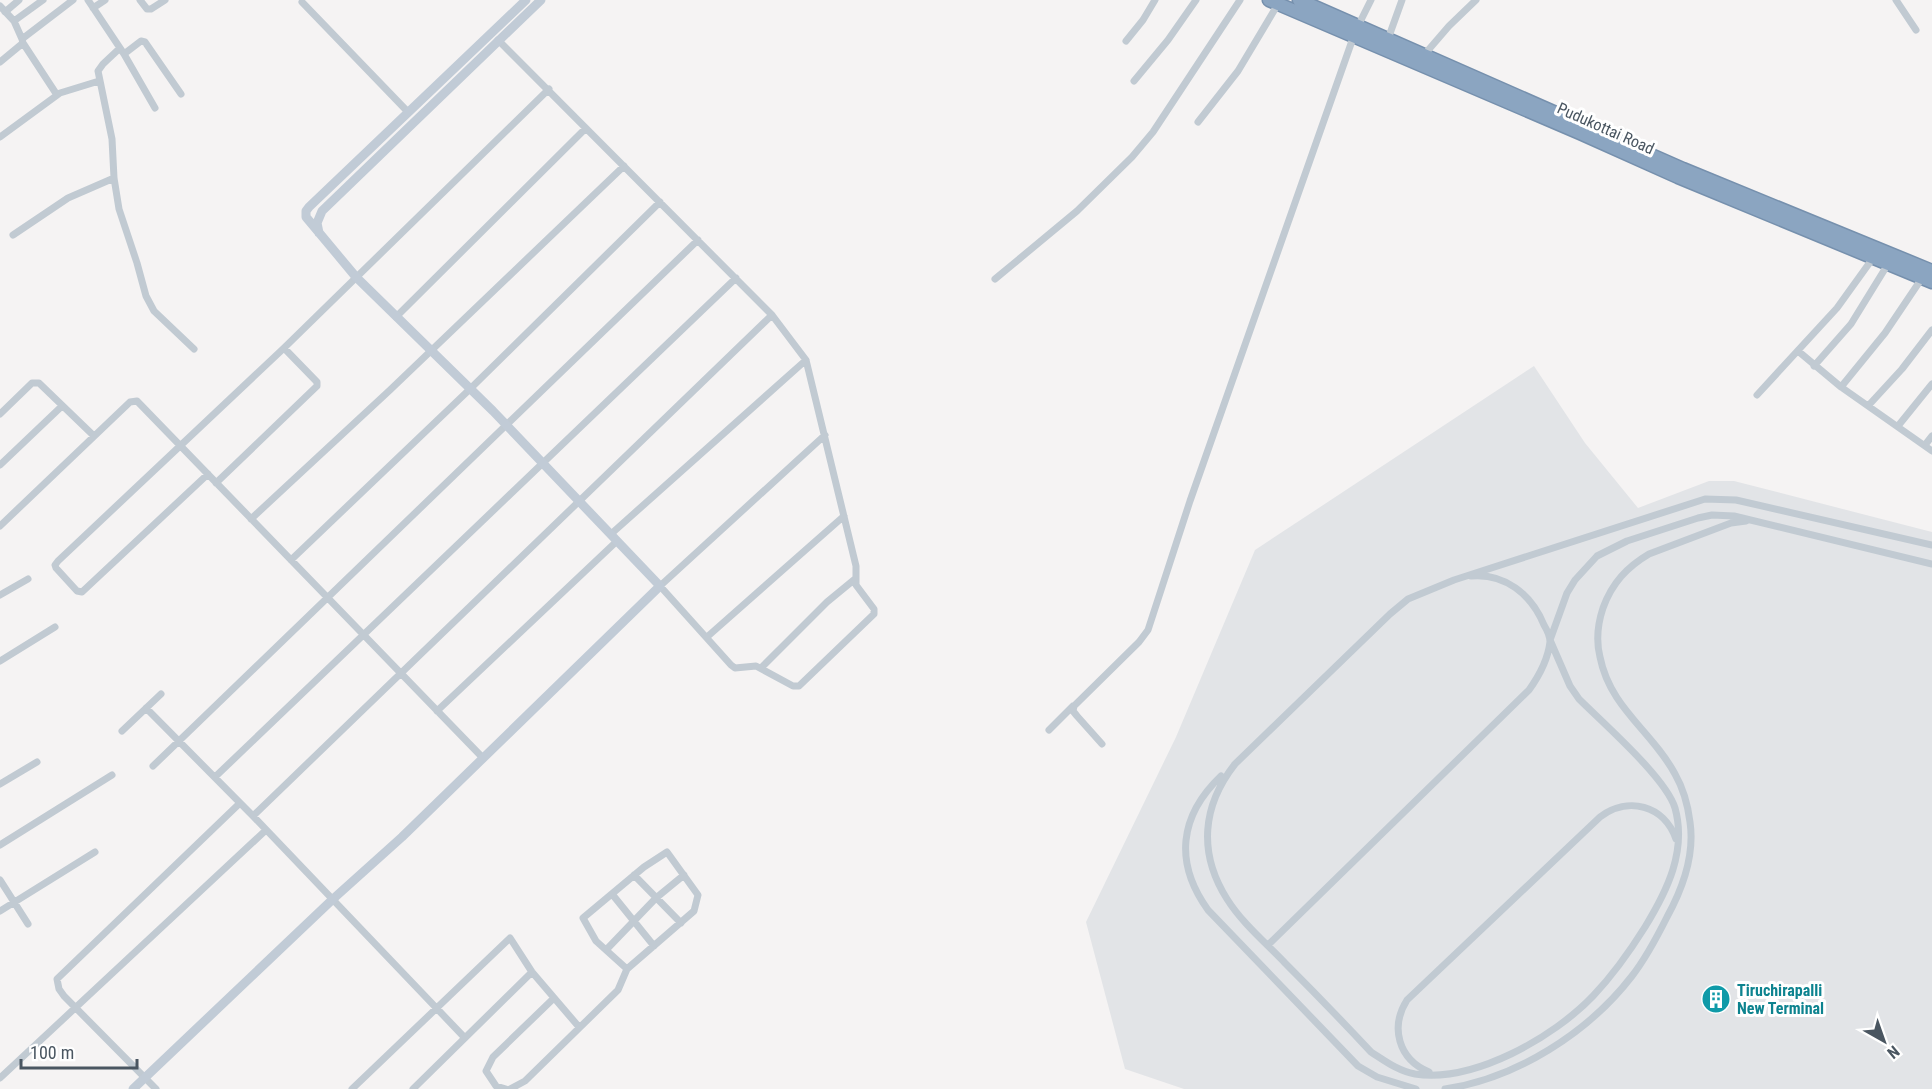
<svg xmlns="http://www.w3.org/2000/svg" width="1932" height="1089" font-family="'Roboto Condensed',sans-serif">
  <rect width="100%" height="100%" fill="#f5f3f3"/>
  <!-- airport -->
  <path fill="#e2e4e7" d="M1534,366L1585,443L1638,508L1709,481H1734L1932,532V1089H1184L1125,1069L1086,922L1176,737L1255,550Z"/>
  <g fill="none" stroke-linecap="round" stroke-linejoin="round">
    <!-- highway casing -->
    <g stroke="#7690ad" stroke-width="15">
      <path id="highway" d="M1269,0L1580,133L1678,177L1932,282
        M1299,0L1683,169L1932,271"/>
    </g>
    <!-- street -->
    <path stroke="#c1cad2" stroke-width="7" d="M88,0L124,54L155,108
      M140,0L147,9H151L165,0
      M1896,0L1916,30
      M302,2L408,112
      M0,6L14,21L43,0
      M93,8L105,0
      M5,12L19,0
      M14,21L22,39
      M1358,26L1371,0
      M1388,39L1402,0
      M498,40L772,315L806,360L856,566V585L874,609V614L799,686H793L756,666L735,668L731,665L660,586L825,435
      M1126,41L1143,20L1155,0
      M23,43L57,95
      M120,48L103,64L98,71L112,139L114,178L119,209L137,263L146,296L154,311L194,349
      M124,54L141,41L145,42L181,94
      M1424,55L1449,26L1476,0
      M0,62L23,43L22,39L73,0
      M1134,81L1168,40L1196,0
      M1198,122L1238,71L1278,4
      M0,137L60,93L99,81
      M13,235L68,198L114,178
      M995,279L1077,211L1132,157L1153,132L1240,0
      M396,317L585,129
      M1798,351L1841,387L1932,451
      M1814,366L1851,324L1888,264
      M1841,387L1885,333L1922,278
      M1757,395L1837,308L1873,258
      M1868,406L1902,369L1932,330
      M0,414L32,383H39L94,436
      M1898,426L1932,384
      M1925,445L1932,436
      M0,465L62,406
      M208,474L82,592L77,591L56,568L55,565L58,561L284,348L549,89
      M216,483L317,386V382L284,348
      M251,519L390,390L624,166
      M0,526L130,402L137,401L483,758
      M611,534L806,360
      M1932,545L1736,500L1705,499L1454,580L1408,599L1390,614L1235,764C1202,806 1198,853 1227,899C1242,923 1266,943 1285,963C1314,992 1343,1022 1371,1052C1385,1061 1398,1071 1415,1074C1474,1083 1554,1037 1593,996C1613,975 1630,951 1645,927C1667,891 1687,851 1675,808C1666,778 1603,723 1579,699L1570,686L1550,640L1567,593L1575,580L1597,556L1627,541L1698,518L1712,515L1734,516L1932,564
      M291,560L470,389L660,202
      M0,595L28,579
      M707,637L844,516
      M0,661L55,627
      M761,668L827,602L855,579
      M146,708L253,816L465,1038
      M437,711L617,541
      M1049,730L1073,706
      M122,731L161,694
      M1102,744L1077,716L1073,711L1074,706L1139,642L1148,630L1190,501L1353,38
      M153,766L698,240
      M1221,776C1179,816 1174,863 1208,910L1358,1066L1377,1077L1416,1089
      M215,777L736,278
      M0,784L37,762
      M253,816L772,315
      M0,845L112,775
      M634,875L681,923
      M0,880L28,924
      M612,894L654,946
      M0,911L95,852
      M1268,945L1529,690C1539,676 1548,659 1550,642C1550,636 1547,630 1544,625C1531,594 1505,573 1471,576
      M606,950L656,898L684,875
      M1429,1072C1398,1059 1390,1027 1407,1000L1600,817C1628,796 1664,805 1676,839
      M0,1078L266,830
      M156,1089L64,996L59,989L57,979L240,803
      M352,1089L510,938L532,972L579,1027
      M413,1089L532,972
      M506,1089L496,1086L486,1071L493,1057L554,998
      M510,1089L525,1081L618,990L627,969L694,911L698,895L667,852L644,867L583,918L596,941L627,969
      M1445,1089C1517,1078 1588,1033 1632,976C1646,958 1657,937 1667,917C1683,888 1695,856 1690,822C1688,806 1683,788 1675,774C1652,731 1610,708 1600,657C1596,641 1598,623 1603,608C1612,583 1627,567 1649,554L1731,523L1746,521"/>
    <!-- secondary -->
    <path stroke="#c1cbd6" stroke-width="9" d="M319,233L317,223L322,211L541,0
      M133,1089L333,899L402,837L660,586L493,411L356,277L306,217V211L309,207L526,0"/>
    <!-- highway -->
    <use href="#highway" stroke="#8ba5c1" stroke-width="12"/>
  </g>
  <!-- icons -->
  <defs>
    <g id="building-disc" transform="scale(1.5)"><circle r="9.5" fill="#0f9aa8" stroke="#fff"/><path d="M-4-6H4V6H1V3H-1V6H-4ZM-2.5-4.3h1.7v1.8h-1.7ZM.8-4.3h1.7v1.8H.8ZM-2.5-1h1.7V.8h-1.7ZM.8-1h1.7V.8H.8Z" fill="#fff"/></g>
  </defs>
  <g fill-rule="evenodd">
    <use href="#building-disc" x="1716" y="999"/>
  </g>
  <g text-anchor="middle" stroke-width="6" stroke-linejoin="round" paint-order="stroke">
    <!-- street labels -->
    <g font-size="16" fill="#4a5661" stroke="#fff">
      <text transform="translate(1606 128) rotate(24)" y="6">Pudukottai Road</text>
    </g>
    <!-- culture labels -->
    <g font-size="16" font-weight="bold" fill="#0d838f" stroke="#fff" text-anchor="start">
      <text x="1737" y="996">Tiruchirapalli<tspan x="1737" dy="18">New Terminal</tspan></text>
    </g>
  </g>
  <!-- north arrow -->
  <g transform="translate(1884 1041) rotate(140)" stroke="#ffffff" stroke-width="4.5" paint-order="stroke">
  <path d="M0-4.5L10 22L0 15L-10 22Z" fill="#4a5661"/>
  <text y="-9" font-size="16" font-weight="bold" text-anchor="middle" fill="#4a5661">N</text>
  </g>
  <!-- scale -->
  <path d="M21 1059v9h116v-9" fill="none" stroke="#4a5661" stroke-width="3"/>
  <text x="30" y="1059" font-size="18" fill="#4a5661" stroke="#ffffff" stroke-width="4.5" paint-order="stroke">100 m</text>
</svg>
